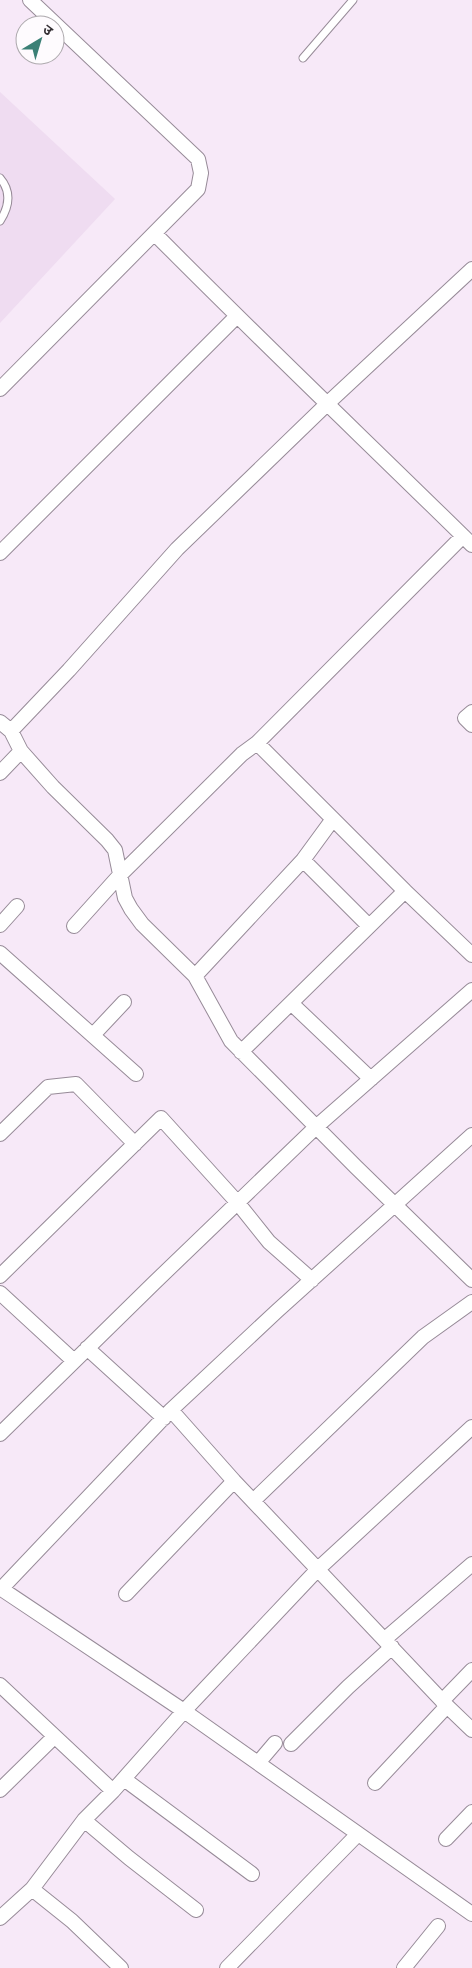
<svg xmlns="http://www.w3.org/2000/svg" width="472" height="1968" font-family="'Public Sans','Noto Sans Devanagari',sans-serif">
  <rect width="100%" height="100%" fill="#f7e9f8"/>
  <!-- built -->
  <path fill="#efdcf1" d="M0,92L115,199L0,323Z"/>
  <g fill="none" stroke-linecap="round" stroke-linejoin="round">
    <!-- service casing -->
    <g stroke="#978b98" stroke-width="9">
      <path id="service" d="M303,58L353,0
        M0,178C12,192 9,207 0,221"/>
    </g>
    <!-- minor casing -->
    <g stroke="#978b98" stroke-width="16">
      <path id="minor" d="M155,234C256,336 360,435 463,536L257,743
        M0,389L198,189L201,173L198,159L30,0
        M463,536L472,545
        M0,553L237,316
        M472,712L465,718L472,725
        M0,722L11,731L21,751L53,787L107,840L115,850L125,898L131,909L142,924L195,976L231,1041L356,1167L472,1280
        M11,731L69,670L177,549L328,403L472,269
        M0,773L21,751
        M303,860L369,926
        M0,925L17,906
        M74,926L119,876L242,754L257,743L405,891L472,955
        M0,953L136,1074
        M195,976L303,860L333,819
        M291,1003L371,1079
        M93,1035L124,1002
        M241,1052L405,891
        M0,1134L48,1087L76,1084L135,1144
        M0,1276L161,1118L237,1202L269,1242L312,1280
        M0,1293L74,1361
        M87,1348L164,1418
        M171,1410L234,1481L447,1706L472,1730
        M0,1434L154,1283L316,1127L472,990
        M253,1501L423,1337L472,1302
        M0,1588L184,1711L472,1914
        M1,1589L171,1410L277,1311L472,1135
        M126,1594L234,1481
        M385,1639L472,1564
        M0,1685L113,1791
        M442,1701L472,1670
        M291,1744L348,1687L392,1647
        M258,1763L275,1743
        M124,1779L252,1874
        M375,1783L447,1706
        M0,1790L54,1737
        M84,1820L129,1858L196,1910
        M446,1839L472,1812
        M32,1889L72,1921L121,1968
        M0,1918L32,1889L84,1820L113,1791L184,1711L318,1569L472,1427
        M227,1968L358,1834
        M404,1968L438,1926"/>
    </g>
    <!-- service -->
    <use href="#service" stroke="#fff" stroke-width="7"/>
    <!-- minor -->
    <use href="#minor" stroke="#fff" stroke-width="14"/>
  </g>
  <!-- north arrow -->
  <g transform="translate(40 40) rotate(38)"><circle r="24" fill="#fefbfe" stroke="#ada9ad"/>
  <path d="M0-4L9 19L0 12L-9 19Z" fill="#3b8076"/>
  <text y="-8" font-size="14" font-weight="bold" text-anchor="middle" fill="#342f34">उ</text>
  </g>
</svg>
